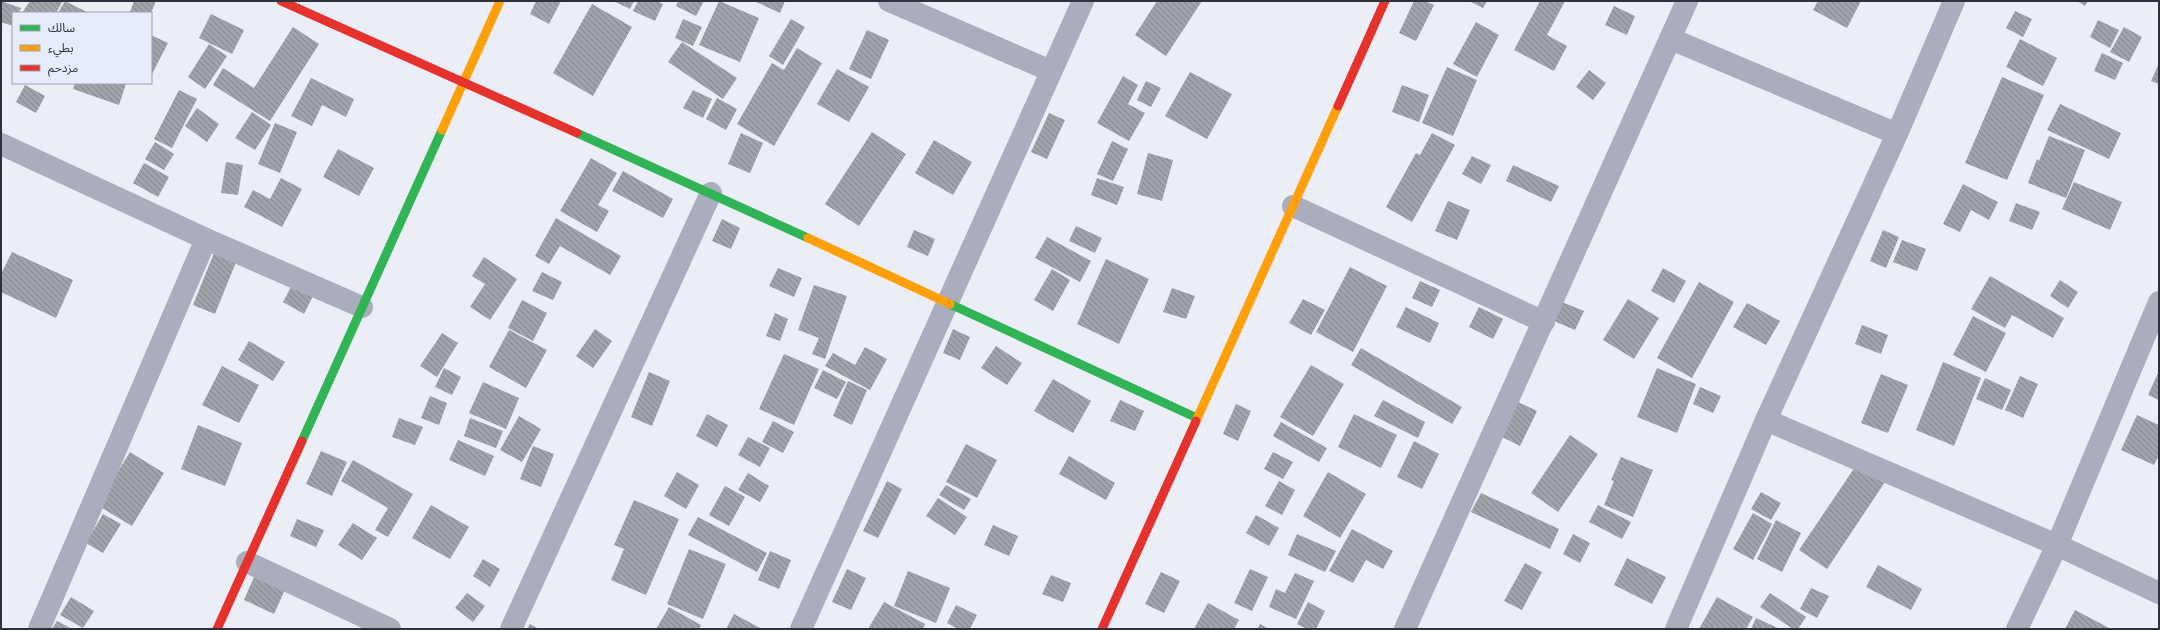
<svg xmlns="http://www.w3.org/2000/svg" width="2160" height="630" font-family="'Public Sans','Noto Sans Arabic',sans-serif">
  <defs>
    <pattern id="building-back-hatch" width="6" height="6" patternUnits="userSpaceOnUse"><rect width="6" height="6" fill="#a1a3ab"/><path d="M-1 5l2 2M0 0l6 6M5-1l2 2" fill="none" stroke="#84858c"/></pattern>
  </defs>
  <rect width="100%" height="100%" fill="#ebeef6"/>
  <!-- building -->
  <path fill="url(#building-back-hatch)" d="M1,1L21,8L19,13H13V26L1,22Z
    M30,1H60L62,2L56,13H22Z
    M65,1L89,13H58Z
    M134,1H156L151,13H133L130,12Z
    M536,1H561L549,24L530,14Z
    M613,1H634L630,9Z
    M638,1H657L663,4L655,21L633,11Z
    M678,1H704L696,16L676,6Z
    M719,1L759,18L740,62L699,45Z
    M754,1H785L780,13Z
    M1157,1H1202L1166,56L1135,35Z
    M1414,1H1425L1434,5L1416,41L1399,33Z
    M1469,1H1487L1483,8Z
    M1540,1H1565L1547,35L1567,46L1554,71L1514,50Z
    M1818,1H1861L1847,28L1813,10Z
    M2077,1H2088L2085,6Z
    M592,4L632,27L593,96L553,73Z
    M1614,6L1635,16L1627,35L1605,25Z
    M2015,11L2032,19L2023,37L2006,28Z
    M211,14L244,30L232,54L199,38Z
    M683,19L702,27L693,46L675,38Z
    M791,19L805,27L783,65L769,56Z
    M2098,20L2119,30L2110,48L2090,37Z
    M1476,22L1499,35L1477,77L1453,64Z
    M293,27L319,44L270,121L213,85L223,68L254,88Z
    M2124,27L2142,37L2129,62L2110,52Z
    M867,30L889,40L871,79L849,69Z
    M151,35L168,43L151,76Z
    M2020,39L2057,58L2043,86L2006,67Z
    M682,42L737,78L723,99L668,62Z
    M209,44L227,56L205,89L188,77Z
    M797,48L822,63L774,146L737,124L772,63L784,70Z
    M2102,53L2123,63L2115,80L2094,71Z
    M2159,63V84L2151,81Z
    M1447,67L1477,80L1453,136L1422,123Z
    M837,69L869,87L849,122L817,104Z
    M1589,70L1606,83L1593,100L1576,87Z
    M1190,72L1232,94L1207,139L1165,116Z
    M1123,76L1138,85L1128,104L1145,113L1129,141L1097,123Z
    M2002,77L2044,95L2007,180L1965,163Z
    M311,78L354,99L346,117L322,105L312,126L291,116Z
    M1146,81L1161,88L1151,107L1137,100Z
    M75,83H123L126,84L119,105L73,89Z
    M25,85L45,96L36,113L16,102Z
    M1402,85L1429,95L1419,122L1392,112Z
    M179,90L197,99L172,148L154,139Z
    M693,90L712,99L703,118L683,108Z
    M717,98L737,109L726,130L706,119Z
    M2060,104L2121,133L2109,159L2047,130Z
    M197,108L219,124L207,142L185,126Z
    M252,112L271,125L255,150L235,138Z
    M1049,113L1065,120L1047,159L1031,152Z
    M275,123L297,132L280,173L258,164Z
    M872,132L906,154L859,226L825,204Z
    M741,133L763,143L750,173L728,164Z
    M1432,133L1455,145L1412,222L1386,207L1416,153L1420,155Z
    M2049,136L2085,150L2066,198L2028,183L2037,159L2039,161Z
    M934,140L972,162L953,195L915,173Z
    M1112,141L1128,149L1113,181L1097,174Z
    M155,142L174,154L164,170L145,159Z
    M338,149L374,168L359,196L323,177Z
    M1148,153L1173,160L1162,201L1137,194Z
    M1472,156L1491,165L1481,184L1462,174Z
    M591,158L617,173L598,205L609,211L597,232L560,211Z
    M226,162L243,165L238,195L221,193Z
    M144,163L169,177L158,197L133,183Z
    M1513,165L1559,186L1551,202L1506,181Z
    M623,171L673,199L663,218L612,191Z
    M281,178L302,189L282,227L244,207L253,190L270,199Z
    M1097,178L1124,187L1117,205L1091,195Z
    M2074,182L2122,202L2110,230L2062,209Z
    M1963,184L1998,202L1989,220L1971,210L1960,232L1943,224Z
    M1448,201L1470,210L1457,240L1435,231Z
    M2016,203L2040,212L2032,230L2009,221Z
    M556,218L621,256L610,275L560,246L549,264L535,256Z
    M722,219L740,228L731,249L712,241Z
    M1076,226L1102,238L1095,253L1069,241Z
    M914,230L935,239L928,256L907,247Z
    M1883,230L1899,237L1886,268L1870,261Z
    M1047,237L1091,261L1080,282L1035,258Z
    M1902,240L1926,249L1917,271L1893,262Z
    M12,252L73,280L56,318L1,292V274Z
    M214,253L236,262L215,314L193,305Z
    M484,257L517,279L490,320L470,307L485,284L472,276Z
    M1106,259L1149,279L1119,344L1077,324Z
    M1350,267L1387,286L1353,352L1316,332Z
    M778,268L802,278L794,297L769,286Z
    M1663,268L1686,281L1674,303L1651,291Z
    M1052,269L1070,280L1053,311L1034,300Z
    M542,272L562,282L553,300L532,291Z
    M1990,276L2064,318L2053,338L2012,315L2005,328L1971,309Z
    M2060,280L2078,292L2068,308L2050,296Z
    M1420,281L1440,290L1432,307L1412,298Z
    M1699,282L1734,302L1692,378L1657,358Z
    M292,285L313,296L304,314L283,302Z
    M814,285L847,296L825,359L812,354L819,338L798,330Z
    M1172,288L1195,296L1186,319L1163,312Z
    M1303,299L1325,310L1311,335L1289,323Z
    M1628,299L1659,318L1634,359L1603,340Z
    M522,300L547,313L533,341L508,328Z
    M1562,302L1584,311L1575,330L1554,321Z
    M1747,303L1780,321L1766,345L1733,327Z
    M1406,307L1439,323L1430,343L1396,327Z
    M1479,307L1503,319L1493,339L1469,327Z
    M775,313L788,319L780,341L766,336Z
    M1973,316L2006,333L1986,372L1953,355Z
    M1862,325L1888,335L1881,354L1855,344Z
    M595,329L612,341L593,368L576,356Z
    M953,329L970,337L960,360L943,353Z
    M509,330L547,350L526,388L489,367Z
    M442,333L458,343L437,377L420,366Z
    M249,341L285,362L273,381L238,360Z
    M996,346L1022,363L1007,385L981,368Z
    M865,347L887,359L870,390L825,366L833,353L855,365Z
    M1361,348L1462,407L1452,424L1351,365Z
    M784,354L819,369L794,425L759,409Z
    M1943,362L1981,378L1954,446L1916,430Z
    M1311,365L1344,384L1313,436L1280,417Z
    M222,366L259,385L239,423L202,405Z
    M444,368L461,377L452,395L435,387Z
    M1657,368L1696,384L1677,433L1637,417Z
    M823,370L846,382L837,399L814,388Z
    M2159,371V400L2148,395Z
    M649,372L670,381L652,426L631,417Z
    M1881,374L1908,385L1888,433L1861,423Z
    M2020,376L2038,384L2023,418L2005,410Z
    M1985,378L2011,390L2002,410L1976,399Z
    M1053,379L1091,401L1073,433L1034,411Z
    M848,381L867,390L852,425L833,416Z
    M483,382L519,398L506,429L469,413Z
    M1700,387L1721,396L1713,413L1693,404Z
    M430,396L447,403L439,425L421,418Z
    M1120,400L1144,411L1135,431L1110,421Z
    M1383,400L1425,422L1418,438L1374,416Z
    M1518,402L1537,411L1520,446L1502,437Z
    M1236,404L1251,411L1238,441L1223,434Z
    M707,414L728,425L717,447L696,436Z
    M1354,414L1397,435L1381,468L1338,447Z
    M2137,415L2159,425V455L2154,465L2121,450Z
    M519,416L541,429L522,462L500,450Z
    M399,418L423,427L415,445L392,437Z
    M470,418L503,431L496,448L464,436Z
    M773,421L794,432L783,453L762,442Z
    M1281,422L1327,448L1319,462L1273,436Z
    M198,425L242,443L225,486L181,469Z
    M1570,435L1598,454L1558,512L1531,493Z
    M748,437L770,448L760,467L738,455Z
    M458,440L494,456L485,476L449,460Z
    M1414,441L1439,454L1422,489L1397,477Z
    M966,444L997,460L977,498L946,482Z
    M533,446L554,454L541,487L520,479Z
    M321,451L347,462L332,496L306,484Z
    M130,452L164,473L132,526L97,505Z
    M1273,452L1293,462L1283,479L1264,469Z
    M1069,456L1115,483L1106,500L1059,474Z
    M1621,457L1653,470L1633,517L1604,505L1614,481L1611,480Z
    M353,460L413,494L388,537L375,530L388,508L341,481Z
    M1857,464L1885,482L1827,569L1799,550Z
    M677,472L699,485L686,509L664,496Z
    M1328,472L1366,494L1340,538L1303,516Z
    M748,473L769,486L760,502L738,490Z
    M887,481L902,489L878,538L863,531Z
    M1279,481L1295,490L1282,515L1265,506Z
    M946,485L971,499L964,510L939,495Z
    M725,486L745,497L729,526L709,515Z
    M1761,492L1781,503L1771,520L1751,509Z
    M1481,493L1559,529L1550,549L1471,512Z
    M938,498L967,517L955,535L926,516Z
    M634,500L679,519L646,595L611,580L624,549L614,545Z
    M431,505L469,527L450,559L412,538Z
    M1598,505L1631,522L1622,539L1589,522Z
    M1753,513L1772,524L1753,560L1733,549Z
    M103,514L121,524L103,553L86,543Z
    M1256,515L1279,528L1269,546L1246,533Z
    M698,517L767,553L757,572L688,535Z
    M297,519L324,530L316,547L290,536Z
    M1776,520L1801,533L1782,572L1757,559Z
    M353,523L377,538L362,560L338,545Z
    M993,525L1018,536L1009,556L984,545Z
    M1352,529L1393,551L1383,569L1366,560L1353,583L1329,571Z
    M1297,534L1336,551L1325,572L1288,555Z
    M1573,534L1590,543L1580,563L1563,554Z
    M689,549L726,564L703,619L667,604Z
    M770,551L791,560L779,589L758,580Z
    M1627,558L1666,577L1652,604L1614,585Z
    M483,559L500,569L490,587L473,576Z
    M1525,563L1542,572L1522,610L1504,601Z
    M1878,565L1922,589L1911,610L1866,587Z
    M847,569L866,578L851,610L832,602Z
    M1250,569L1268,577L1252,611L1234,603Z
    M257,570L288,583L274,614L244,600Z
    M908,571L950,588L936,623L894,606Z
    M1161,572L1180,581L1164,613L1145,604Z
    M1295,573L1314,581L1296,619L1269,607L1276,589L1285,593Z
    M1051,575L1071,583L1063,602L1042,594Z
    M1811,588L1829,596L1817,618L1800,609Z
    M467,593L485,606L473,622L455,608Z
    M1770,593L1806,617L1798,629H1793L1760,607Z
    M71,597L94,611L83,628L60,615Z
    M1717,597L1753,617L1746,629H1699Z
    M884,602L925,624L923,629H868Z
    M1308,602L1325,611L1316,629H1307L1297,624Z
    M1208,603L1239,620L1234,629H1194Z
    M956,605L977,615L970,629H958L947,623Z
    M669,607L701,625L699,629H656Z
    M2075,610L2111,629H2065Z
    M734,614L762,629H726Z
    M1756,618L1780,629H1751Z
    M57,621L72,629H52Z
    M530,624L539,629H527Z
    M1260,624L1269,629H1257Z"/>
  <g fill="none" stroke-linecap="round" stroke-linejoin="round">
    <!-- street -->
    <path stroke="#aaadbc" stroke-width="22" d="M889,1L1051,71
      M1671,39L1897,134
      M1,144L206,239L362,307
      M1293,206L1544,322
      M1766,420L2057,545L2159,593
      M247,562L390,629
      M39,629L206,239
      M511,629L711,193
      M801,629L1083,1
      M1405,629L1687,1
      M1676,629L1766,420L1897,134L1954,1
      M2017,629L2057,545L2159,302"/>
    <!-- fast -->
    <path stroke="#30b455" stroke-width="9" d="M577,133L808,238
      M950,304L1197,418
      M302,441L442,130"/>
    <!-- slow -->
    <path stroke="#ff9f0a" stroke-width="9" d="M442,130L500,1
      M808,238L950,304
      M1196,421L1338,106"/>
    <!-- jam -->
    <path stroke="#e5322d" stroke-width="9" d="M281,1L577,133
      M1338,106L1385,1
      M217,629L302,441
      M1102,629L1196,421"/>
  </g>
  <!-- border -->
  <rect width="2160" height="630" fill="none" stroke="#2f323c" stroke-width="4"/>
  <!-- legend -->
  <rect x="12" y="12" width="140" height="72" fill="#e7ecfb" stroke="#9da2af"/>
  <rect x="20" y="25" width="20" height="6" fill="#30b455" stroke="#9da2af"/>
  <text x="48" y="32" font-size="12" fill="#2f323c">سالك</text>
  <rect x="20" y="45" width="20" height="6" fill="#ff9f0a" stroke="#9da2af"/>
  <text x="48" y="52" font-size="12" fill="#2f323c">بطيء</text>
  <rect x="20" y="65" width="20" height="6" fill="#e5322d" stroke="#9da2af"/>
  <text x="48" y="72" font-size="12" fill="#2f323c">مزدحم</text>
</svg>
